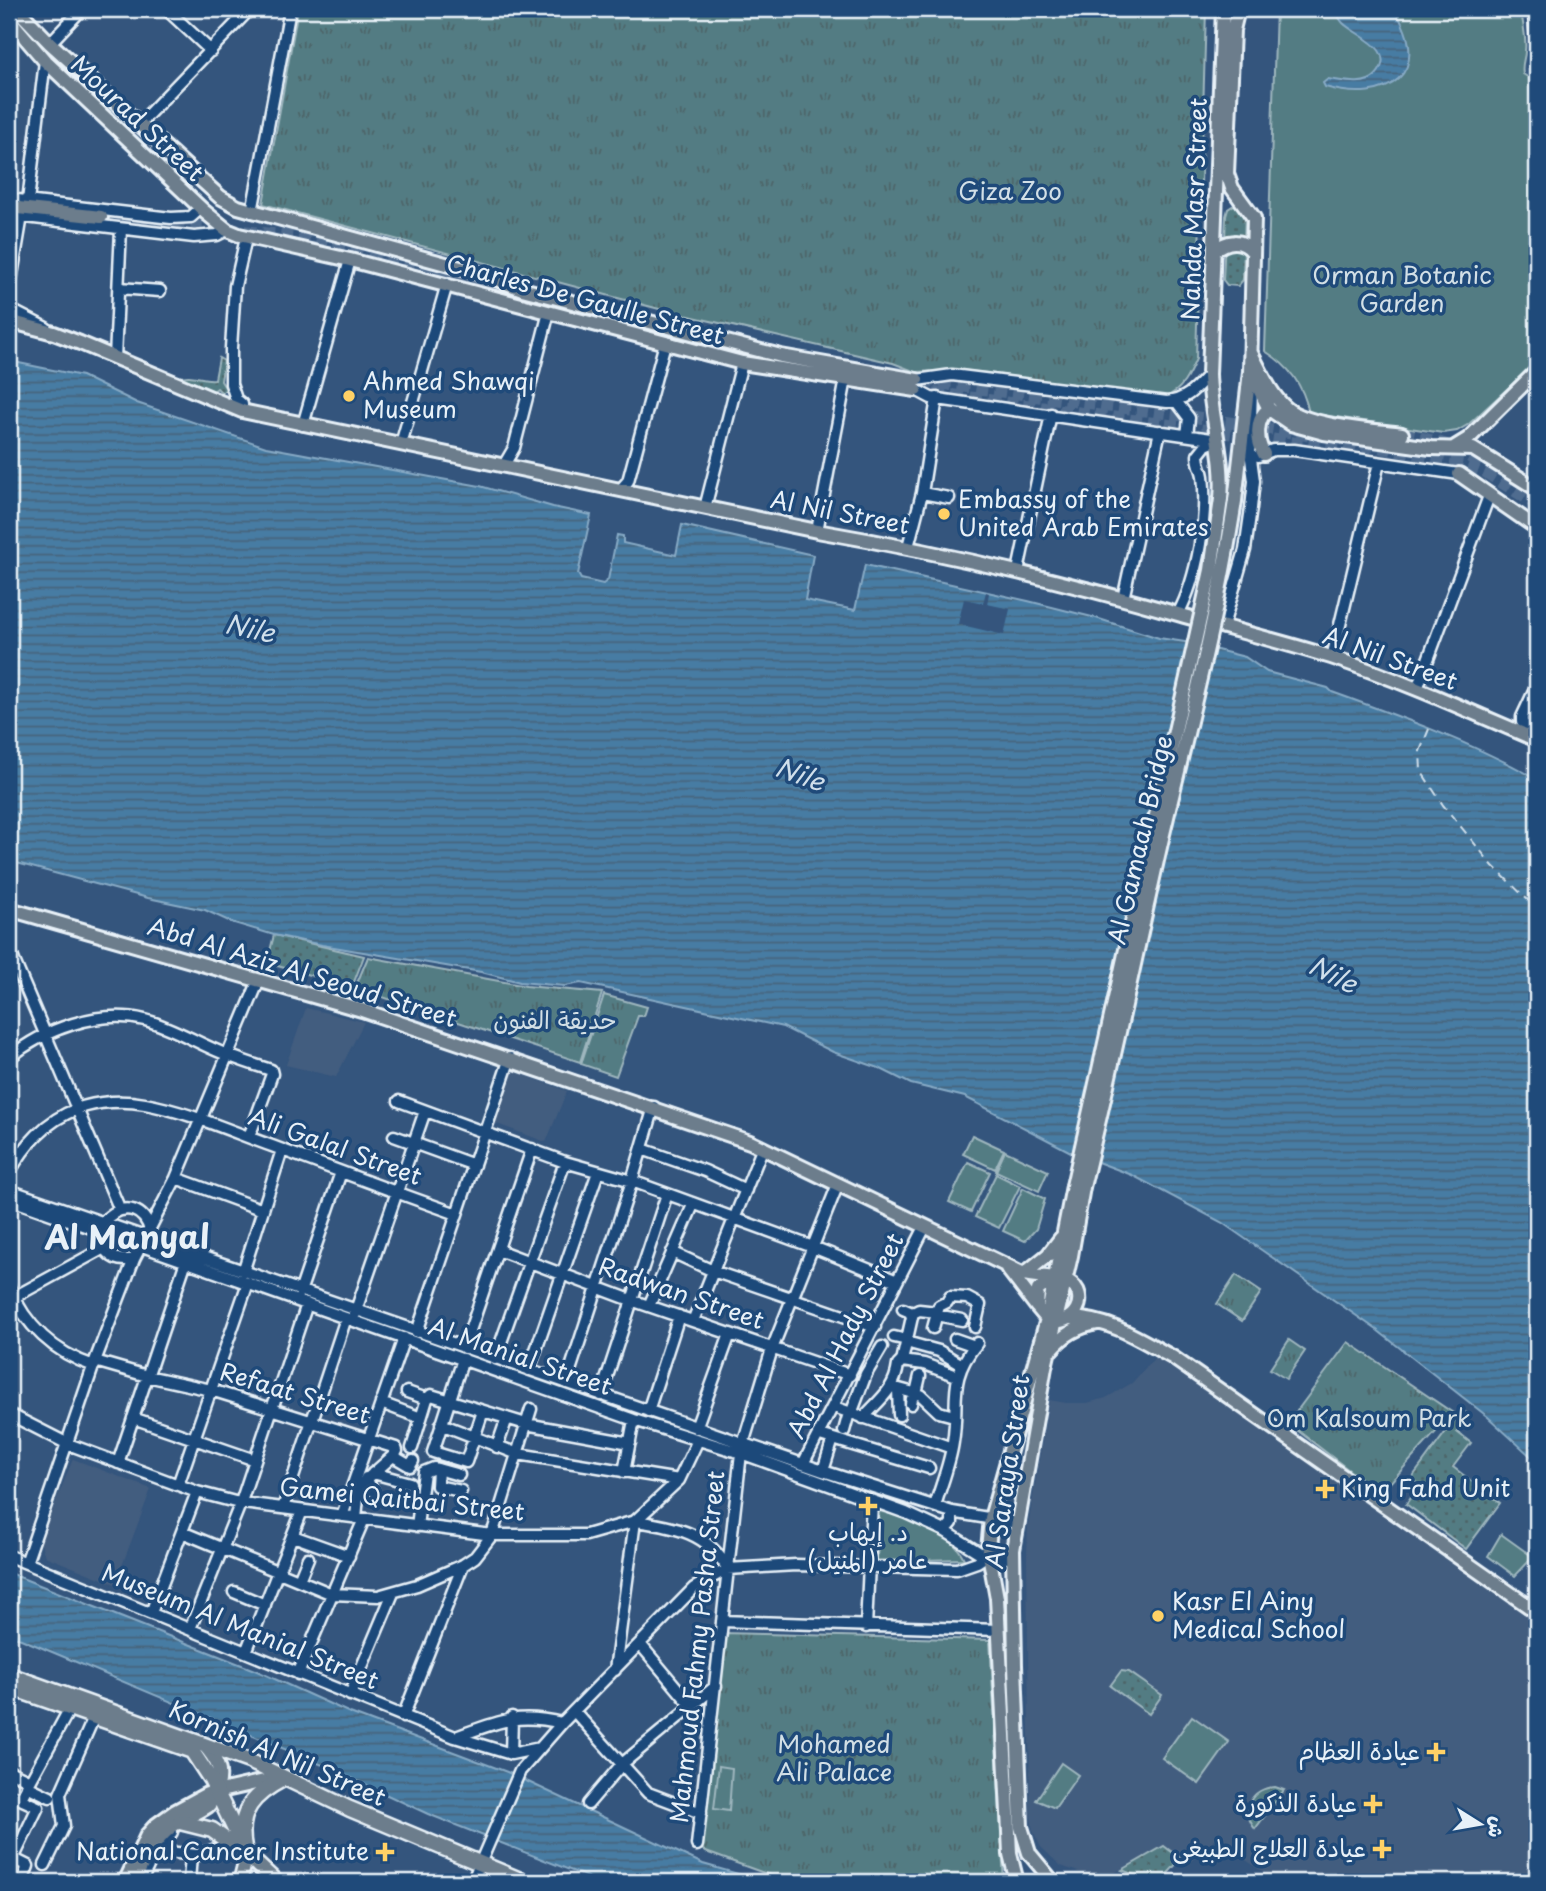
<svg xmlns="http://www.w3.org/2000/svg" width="1546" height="1891" font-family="'Playpen Sans','Playpen Sans Arabic',sans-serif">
  <defs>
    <pattern id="grass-dots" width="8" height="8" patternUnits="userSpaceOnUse" patternTransform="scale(1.75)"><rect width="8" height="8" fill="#537c83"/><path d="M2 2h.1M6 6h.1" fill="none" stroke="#4d6569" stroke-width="1.8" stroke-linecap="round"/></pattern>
    <pattern id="park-tufts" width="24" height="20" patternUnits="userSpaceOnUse" patternTransform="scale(1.75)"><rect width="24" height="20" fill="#537c83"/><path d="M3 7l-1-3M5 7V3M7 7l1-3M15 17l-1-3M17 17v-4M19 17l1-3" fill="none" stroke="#4d6569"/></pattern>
    <pattern id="water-rules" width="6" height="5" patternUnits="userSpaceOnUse" patternTransform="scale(1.75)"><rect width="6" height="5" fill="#467ba3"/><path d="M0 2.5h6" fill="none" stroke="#46647b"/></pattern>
  </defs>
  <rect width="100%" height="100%" fill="#34557d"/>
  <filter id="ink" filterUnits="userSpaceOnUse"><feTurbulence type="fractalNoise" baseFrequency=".0143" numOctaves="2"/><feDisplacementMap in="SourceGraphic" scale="14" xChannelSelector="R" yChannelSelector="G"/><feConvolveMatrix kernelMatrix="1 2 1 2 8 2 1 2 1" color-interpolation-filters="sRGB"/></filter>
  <g filter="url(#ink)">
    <!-- built -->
    <path fill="#435d7f" d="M306,1008L364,1022L336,1077L286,1065Z
      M513,1071L567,1091L546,1142L492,1122Z
      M1159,1353L1537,1618V1875L1506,1882H1278L1215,1839L1187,1865L1164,1846L1114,1873L1087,1875L1061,1866L1041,1847L1033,1831L1030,1813L1027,1557L1028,1526L1049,1400L1066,1403H1087L1106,1398L1132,1383Z
      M73,1459L151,1489L115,1584L45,1556L40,1541Z"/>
    <!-- grass -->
    <path fill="url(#grass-dots)" stroke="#9eb6be" stroke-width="2" d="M1234,205H1241L1245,211L1243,280L1238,286L1227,285L1223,280L1226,216L1228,209Z
      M219,358L224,361L221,381L226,389L222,393L217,388L211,393L179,378C191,372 202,381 215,379Z
      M274,935L364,956L352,987L267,963Z
      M1462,1410L1469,1415L1457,1432L1471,1443L1453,1467L1500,1503L1466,1549L1406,1504L1419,1485L1411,1479Z
      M1121,1671L1129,1672L1162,1695L1149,1714L1110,1686Z
      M1275,1787L1284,1790L1255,1829C1240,1810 1251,1788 1275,1787Z
      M1164,1846L1181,1859L1161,1881L1152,1882L1122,1870Z"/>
    <!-- park -->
    <path fill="url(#park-tufts)" stroke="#9eb6be" stroke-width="2" d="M298,9H834L836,14L840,15C887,8 923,8 971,14L972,9H1206L1196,359C1189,375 1182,391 1165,397L988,373L960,370L916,372L893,363L663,310L263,204Z
      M368,957L526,986L602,993L580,1062L355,988Z
      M604,995L647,1007L644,1016H638L616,1076L581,1064Z
      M1236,1275L1261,1292L1242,1321L1217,1304Z
      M1289,1340L1305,1351L1286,1379L1270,1369Z
      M1348,1342L1453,1413L1380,1494L1288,1423Z
      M723,1633L990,1640L1004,1882H789L706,1852L699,1847Z"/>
    <!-- garden -->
    <path fill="#537c83" stroke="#9eb6be" stroke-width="2" d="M1276,9H1521C1522,22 1527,38 1525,51C1525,59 1521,64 1523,74L1529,78L1537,155V361L1469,424L1457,431L1443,433L1309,413C1303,384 1289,366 1265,351Z
      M972,1135L1004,1150L995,1169L963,1154Z
      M1005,1151L1048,1171L1039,1191L996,1171Z
      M968,1162L990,1172L971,1212L949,1202Z
      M996,1174L1020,1186L999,1228L975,1217Z
      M1023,1188L1045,1199L1036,1229L1025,1241L1003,1231Z
      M879,1511C906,1517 953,1532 964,1559L877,1561Z
      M1501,1534L1533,1557L1515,1576L1488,1556Z
      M1192,1716L1229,1742L1199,1784L1162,1758Z
      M1061,1763L1078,1775L1055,1808L1036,1800Z
      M719,1766L732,1768L729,1811L714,1809Z"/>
    <!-- water -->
    <path fill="url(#water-rules)" stroke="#87aac5" stroke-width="2" d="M1335,9H1356L1363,12L1368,9H1394C1435,73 1388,105 1325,87L1323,83L1328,79C1343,81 1365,87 1376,75C1399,49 1356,36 1343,23C1339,19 1337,14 1335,9Z
      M9,361L82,376L137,403L266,447L480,486L553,507L591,515L578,574L581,579L603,584L608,580L617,535L623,536V543L676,555L682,525L813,555L805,600L855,610L865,565L1028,601L1096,618L1159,638L1185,642L1245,657L1267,672L1328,688L1332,692C1401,717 1473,743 1537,779V1462L1488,1417L1377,1330L1221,1222L1132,1175L1071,1152L965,1097L911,1084L879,1068L833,1052L783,1027L581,983L565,986L520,982L481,972L322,945L274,935L231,922L205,910L148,898L9,861Z
      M9,1573L257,1671L350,1713L507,1772L703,1864L766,1882H600L428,1814L325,1766L9,1634Z"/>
    <!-- pier -->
    <path fill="#34557d" d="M986,592L989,593L987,604L1010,609L1004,635L958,624L964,599L983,603Z"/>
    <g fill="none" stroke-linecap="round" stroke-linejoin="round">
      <!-- ferry -->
      <path stroke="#d0dfeb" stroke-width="2" stroke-dasharray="9 7" stroke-linecap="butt" d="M1429,729L1420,751L1421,771L1443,805L1493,866L1537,909"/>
      <!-- major-tunnel -->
      <path stroke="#4f6c8f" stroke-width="12" stroke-dasharray="12 6" stroke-linecap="butt" d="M101,217L293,236L486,284L515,288
        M922,381L1202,418L1319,437
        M916,390L1371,453
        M1402,434C1430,439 1459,445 1481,466
        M1362,444L1463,463L1485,472L1537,505"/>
      <!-- minor casing -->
      <g stroke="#e8f1f8" stroke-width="15">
        <path id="minor" d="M166,9L211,51
          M50,43L82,9
          M140,123L250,9
          M9,199L171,218L191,217L201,208
          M28,201L45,61
          M252,212L290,9
          M9,215L194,237L217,235L227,230
          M119,288L160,291
          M9,293L22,216
          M9,309L46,328
          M115,358L121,229
          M917,380L952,375L1167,402C1187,400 1196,388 1209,374
          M916,390L931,398L1218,440
          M1176,401L1189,418L1187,435
          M242,411V404L236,399L231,384V348L235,286L246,238
          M303,425L350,260
          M401,444L447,284
          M1258,456L1273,450H1294L1459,474
          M504,465L514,448L549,312
          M620,490L628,481L665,343
          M922,493L949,498
          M705,508L742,363
          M817,531L846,379
          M908,547L922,493L937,398
          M1018,571L1051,414
          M1123,599L1160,431
          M1178,614C1197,579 1208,516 1203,476C1202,469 1198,464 1198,455L1206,445L1218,440
          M1223,626L1245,550L1251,508L1254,481L1250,451L1252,389
          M1332,658L1379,463
          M1417,689L1489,496
          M1521,733L1527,728L1522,722V717L1537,685
          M9,949L120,1210
          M9,1058C44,1029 99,1009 145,1020C173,1027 198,1044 225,1054C240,1060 255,1065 271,1070L272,1074L249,1137
          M399,1101L565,1162L632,1181L813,1247L897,1281
          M394,1136L474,1165
          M642,1149L705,1171L746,1190
          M9,1173C25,1145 45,1121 77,1109C98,1101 124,1100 145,1104C189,1112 230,1131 272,1146C333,1169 395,1192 457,1214
          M176,1178L263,1210
          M9,1190L823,1471L952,1512L1017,1523
          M9,1199L634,1420L741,1453L906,1513L945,1531L980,1553L1013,1559
          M498,1250L631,1300L850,1375
          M672,1252L713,1271L875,1327
          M134,1259C125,1261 115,1261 108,1253C79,1223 137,1185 150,1230
          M243,1272L282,1150
          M9,1287C25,1325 54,1353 94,1366
          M300,1292L341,1172
          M9,1300L104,1248
          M649,1306L693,1205
          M911,1314L919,1310L937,1312
          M936,1315L962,1320
          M354,1316L425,1111
          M693,1321L763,1147
          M933,1328L939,1306L947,1302L950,1297L967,1298L980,1305L975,1327
          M417,1332L510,1058
          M894,1337L907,1340
          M955,1339L975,1346
          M906,1342L939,1351L962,1365
          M464,1348L532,1149
          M463,1359L433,1452L466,1462L483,1411
          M495,1359L565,1162
          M95,1361L147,1376L211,1390L396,1448L397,1451L393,1456L359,1486L356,1518
          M902,1361L924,1364L957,1376
          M529,1370L598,1172
          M566,1383L632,1181L654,1107
          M892,1387L921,1395L939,1412L954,1416
          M898,1389L899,1415
          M407,1392L427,1399
          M916,1393L920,1376
          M601,1395L667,1194
          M381,1403L421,1418
          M911,1404L913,1393
          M834,1407L952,1448
          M648,1411L679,1316
          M9,1414L68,1444L197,1492L235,1502L492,1535H586L635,1521L679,1480L698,1440
          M851,1414L866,1374L882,1347
          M133,1418L255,1460
          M863,1418C879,1400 895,1390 898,1365L902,1361L912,1317L910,1312L903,1309
          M441,1424L518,1454L679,1480
          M696,1428L730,1334
          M844,1431L849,1413
          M820,1435L929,1468
          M743,1444L772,1349L838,1184
          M497,1447L507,1418
          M412,1448L427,1399L431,1395L526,1424L630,1443
          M393,1456L410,1466L413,1461
          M118,1463L186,1261
          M803,1464L925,1227
          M438,1469L437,1486L461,1491
          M823,1471L833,1439
          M624,1472L634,1420
          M373,1473L410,1483
          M366,1478L373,1491
          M178,1485L248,1283
          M935,1506C941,1485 950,1464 953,1442C960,1400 946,1381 977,1343
          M283,1508L346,1318
          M342,1516L404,1338
          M417,1526L424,1472L434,1468L459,1475
          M945,1531L952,1523V1512
          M182,1532L332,1594L378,1596L417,1585L463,1565L475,1557L492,1535L531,1409
          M293,1536L349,1556
          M9,1556L455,1737L511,1754L540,1748
          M26,1563L95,1361L134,1259L176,1178L259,980
          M299,1580L308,1558
          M234,1592L265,1605
          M151,1613L197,1492
          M722,1621L998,1630
          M866,1627L872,1502
          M190,1629L241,1502L307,1304
          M640,1644L691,1705
          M246,1652L302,1511
          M615,1670L635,1521C673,1527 707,1531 727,1568
          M298,1674L364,1519
          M350,1695L393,1593
          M574,1711L648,1793L701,1813
          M403,1717L463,1565
          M456,1737C497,1722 517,1712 562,1723
          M511,1754L512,1717
          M9,1771L30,1781
          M27,1786L50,1797
          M9,1794L38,1807L13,1859
          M21,1798L70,1708
          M588,1804L622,1764L716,1686
          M697,1845L741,1453
          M167,1852L197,1855L232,1844
          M10,1857L28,1866L22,1882
          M45,1865L64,1826L60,1794L94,1717
          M9,1880L15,1882
          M141,1882L149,1864L172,1832
          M189,1882L191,1855
          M472,1882L520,1771L562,1723L694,1588L727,1569L796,1565L957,1569L977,1562L986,1556"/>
      </g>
      <!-- major casing -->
      <g stroke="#e8f1f8" stroke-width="18">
        <path id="major" d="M17,9L50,43L220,197L238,207L486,275L522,289L781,356L917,380
          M1535,9L1537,34
          M9,19L45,61L205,212L227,230L239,235L350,260L742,363L916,390
          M9,207L101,217
          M1214,251C1227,240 1242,238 1253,252
          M9,321L54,333L80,343L242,411L817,531C939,552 1059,580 1178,614C1229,629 1280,641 1331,657C1401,680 1469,711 1537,740
          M1251,353C1261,372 1270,394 1286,408C1306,426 1373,430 1402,434
          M1250,371L1269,409L1291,424L1324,433L1431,448L1473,449L1537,489
          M1455,447L1468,439L1537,371
          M1264,454C1256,441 1255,418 1269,409
          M1459,474L1537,528
          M1221,499C1225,456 1210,416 1209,374L1223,9
          M1235,501L1250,371L1254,218L1232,188L1227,174L1233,30L1238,9
          M9,909L362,1010L750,1142L1024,1274C1035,1277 1061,1277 1068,1281C1092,1295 1074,1330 1047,1319L1037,1307L1038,1290L1052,1279
          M1007,1268L1037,1307
          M1024,1274L1048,1255L1061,1238
          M1070,1318C1109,1319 1138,1338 1172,1357L1537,1612
          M1051,1350C1063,1335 1078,1326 1097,1323
          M125,1882L147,1835L156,1825L174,1812L207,1794L278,1778
          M134,1882C142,1863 153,1842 170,1828C182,1819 196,1814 208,1806C212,1802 214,1798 216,1792C224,1771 217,1760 203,1744
          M240,1882L247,1855
          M1017,1882L1010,1854L1009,1832L997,1598L988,1549L991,1518L1047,1319L1073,1186
          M1053,1882L1029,1853L1021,1827L1015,1665L1013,1550L1045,1367L1071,1256L1083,1187
          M1535,1882H1537"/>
      </g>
      <!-- highway casing -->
      <g stroke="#e8f1f8" stroke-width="19">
        <path id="highway" d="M9,1675L249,1761L350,1809L525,1882
          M9,1687L192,1751L211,1780L247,1855L276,1882
          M180,1822L212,1830L243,1852
          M244,1847C237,1811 254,1794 283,1779"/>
      </g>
      <!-- minor -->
      <use href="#minor" stroke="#1f4a7a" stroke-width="10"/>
      <!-- major -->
      <use href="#major" stroke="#6c7d8c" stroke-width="12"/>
      <!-- highway -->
      <use href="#highway" stroke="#6c7d8c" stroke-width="14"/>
      <!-- major-bridge casing -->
      <g stroke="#e8f1f8" stroke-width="18" stroke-linecap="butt">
        <path id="major-bridge" d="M1073,1186L1211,570L1221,499
          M1083,1187C1112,1070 1136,952 1163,834C1189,724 1218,613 1235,501"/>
      </g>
      <!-- major-bridge -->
      <use href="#major-bridge" stroke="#6c7d8c" stroke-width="12"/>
    </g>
  </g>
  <!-- markers -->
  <g fill="#ffd166" stroke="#1f4a7a" stroke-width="2.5">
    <circle cx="349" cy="396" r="7"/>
    <circle cx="944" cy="514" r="7"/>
    <path d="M1321.5 1478.5h7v7h7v7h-7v7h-7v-7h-7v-7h7z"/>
    <path d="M864.5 1495.5h7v7h7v7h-7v7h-7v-7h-7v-7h7z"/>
    <circle cx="1158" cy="1616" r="7"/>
    <path d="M1432.5 1741.5h7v7h7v7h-7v7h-7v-7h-7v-7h7z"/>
    <path d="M1369.5 1793.5h7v7h7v7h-7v7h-7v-7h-7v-7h7z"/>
    <path d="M1378.5 1838.5h7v7h7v7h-7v7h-7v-7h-7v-7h7z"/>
    <path d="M381.5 1841.5h7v7h7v7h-7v7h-7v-7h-7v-7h7z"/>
  </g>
  <g text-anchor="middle" stroke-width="7" stroke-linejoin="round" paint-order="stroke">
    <!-- street labels -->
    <g font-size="24" fill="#e8f1f8" stroke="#1f4a7a">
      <text transform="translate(137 119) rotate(43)" y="8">Mourad Street</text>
      <text transform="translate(1195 209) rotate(-88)" y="8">Nahda Masr Street</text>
      <text transform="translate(585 300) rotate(15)" y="8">Charles De Gaulle Street</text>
      <text transform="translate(840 513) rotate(11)" y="8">Al Nil Street</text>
      <text transform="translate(1390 659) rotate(20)" y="8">Al Nil Street</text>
      <text transform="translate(1141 840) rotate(-77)" y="8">Al Gamaah Bridge</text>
      <text transform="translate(302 973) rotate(17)" y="8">Abd Al Aziz Al Seoud Street</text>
      <text transform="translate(335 1147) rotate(20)" y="8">Ali Galal Street</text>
      <text transform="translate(681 1294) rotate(19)" y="8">Radwan Street</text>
      <text transform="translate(846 1336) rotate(-63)" y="8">Abd Al Hady Street</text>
      <text transform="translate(520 1357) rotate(19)" y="8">Al Manial Street</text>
      <text transform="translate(295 1394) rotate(17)" y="8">Refaat Street</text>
      <text transform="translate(1008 1472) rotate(-82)" y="8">Al Saraya Street</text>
      <text transform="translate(402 1500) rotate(6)" y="8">Gamei Qaitbai Street</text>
      <text transform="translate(240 1627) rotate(22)" y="8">Museum Al Manial Street</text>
      <text transform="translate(698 1647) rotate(-84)" y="8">Mahmoud Fahmy Pasha Street</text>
      <text transform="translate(277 1754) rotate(23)" y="8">Kornish Al Nil Street</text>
    </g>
    <!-- park labels -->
    <g font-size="24" fill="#d2dfe6" stroke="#1f4a7a">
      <text x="1010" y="200">Giza Zoo</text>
      <text x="1402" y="284">Orman Botanic<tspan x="1402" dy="28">Garden</tspan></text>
      <text x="555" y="1029">حديقة الفنون</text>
      <text x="1369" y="1427">Om Kalsoum Park</text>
      <text x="834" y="1753">Mohamed<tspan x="834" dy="28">Ali Palace</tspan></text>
    </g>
    <!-- poi labels -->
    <g font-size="24" fill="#e8f1f8" stroke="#1f4a7a" text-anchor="start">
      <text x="363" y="390">Ahmed Shawqi<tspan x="363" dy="28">Museum</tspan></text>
      <text x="958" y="508">Embassy of the<tspan x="958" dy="28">United Arab Emirates</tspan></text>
      <text x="1341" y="1497">King Fahd Unit</text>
      <text x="868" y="1541" text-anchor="middle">د. إيهاب<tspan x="868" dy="28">عامر (المنيل)</tspan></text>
      <text x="1172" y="1610">Kasr El Ainy<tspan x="1172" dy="28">Medical School</tspan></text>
      <text x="1420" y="1760" text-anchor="end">عيادة العظام</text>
      <text x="1357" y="1812" text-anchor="end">عيادة الذكورة</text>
      <text x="1366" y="1857" text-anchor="end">عيادة العلاج الطبيغى</text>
      <text x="369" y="1860" text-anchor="end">National Cancer Institute</text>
    </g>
    <!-- water labels -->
    <g font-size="26" font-style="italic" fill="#d0dfeb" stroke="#1f4a7a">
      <text transform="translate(250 629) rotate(12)" y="9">Nile</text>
      <text transform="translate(800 775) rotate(20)" y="9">Nile</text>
      <text transform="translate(1333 975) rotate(27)" y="9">Nile</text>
    </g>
    <!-- district labels -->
    <g font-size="32" font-weight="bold" fill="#e8f1f8" stroke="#1f4a7a">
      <text x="127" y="1249">Al Manyal</text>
    </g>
  </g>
  <!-- margin -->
  <rect width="1546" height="1891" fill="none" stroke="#1f4a7a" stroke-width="35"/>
  <rect x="18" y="18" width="1511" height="1856" fill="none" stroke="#e8f1f8" stroke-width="2.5" filter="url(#ink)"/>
  <!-- north arrow -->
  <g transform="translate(1480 1824) rotate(101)" stroke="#1f4a7a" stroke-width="5" paint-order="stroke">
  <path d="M0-5L12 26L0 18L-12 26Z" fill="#e8f1f8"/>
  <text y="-10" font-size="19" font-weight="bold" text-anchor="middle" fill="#e8f1f8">ش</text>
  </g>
</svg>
